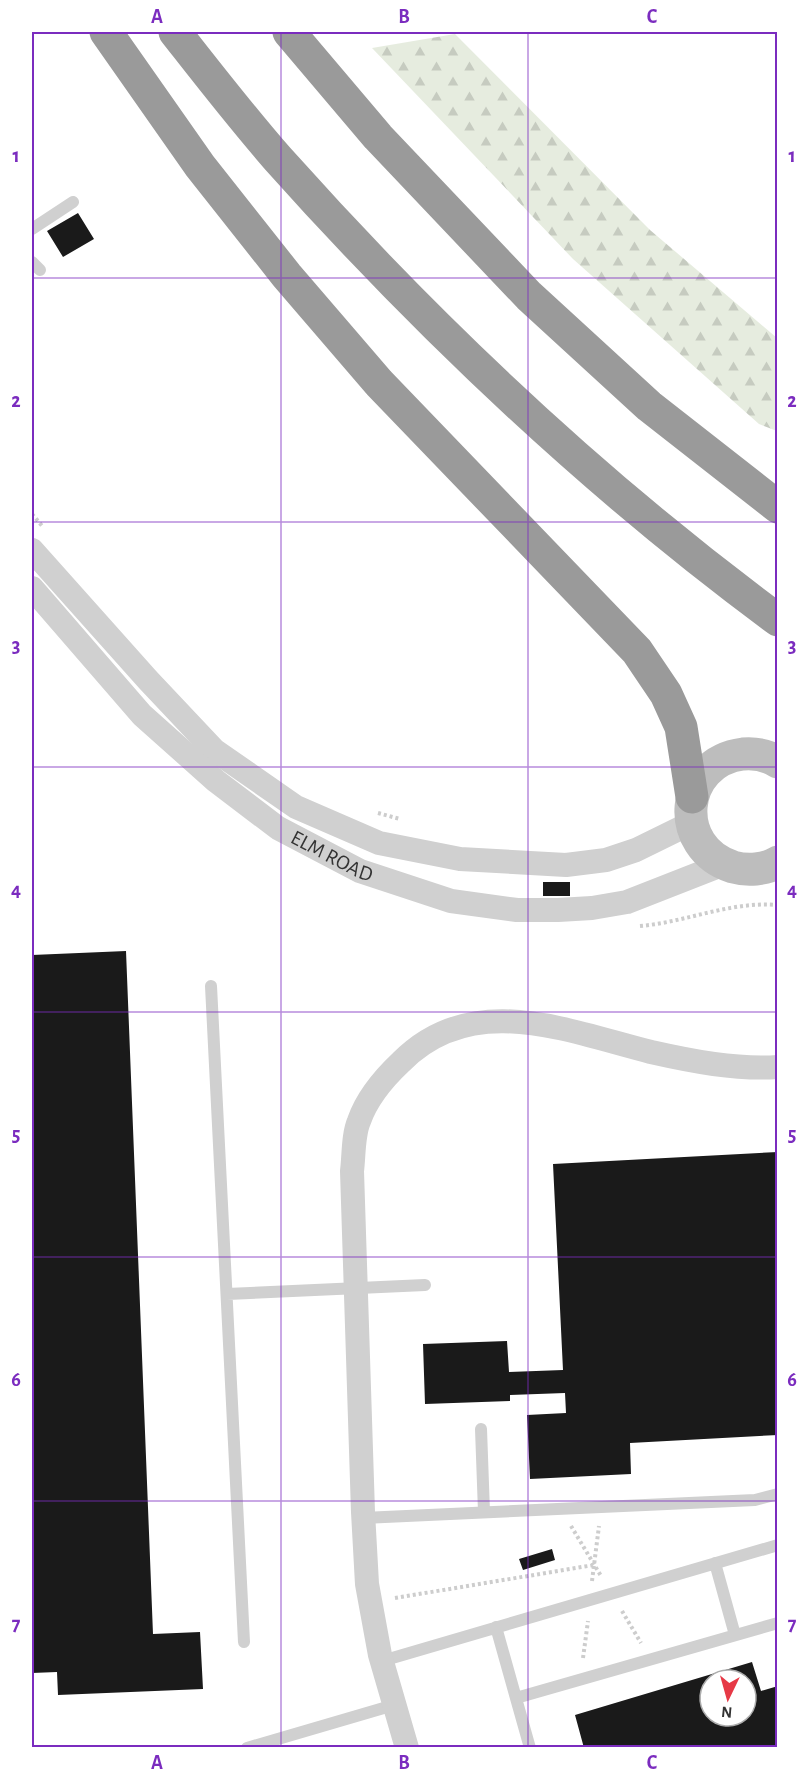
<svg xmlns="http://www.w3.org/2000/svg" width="809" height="1779" font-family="'Alegreya Sans',sans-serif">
  <defs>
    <pattern id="forest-firs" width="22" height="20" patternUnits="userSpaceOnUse" patternTransform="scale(1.5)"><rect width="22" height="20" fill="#e6ecdf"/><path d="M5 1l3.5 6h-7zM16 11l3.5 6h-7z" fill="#c6cbc0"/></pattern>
  </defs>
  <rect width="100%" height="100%" fill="#fff"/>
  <!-- forest -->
  <path fill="url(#forest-firs)" d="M455,34L650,230L777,338V431L759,424L573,259L372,48Z"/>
  <!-- building -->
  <path fill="#1a1a1a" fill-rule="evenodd" d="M78,213L94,239L63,257L47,231Z
    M543,882H570V896H543Z
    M126,951L153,1634L200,1632L203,1689L58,1695L57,1672L32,1673V955Z
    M778,1152V1435L630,1443L631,1474L530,1479L527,1415L566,1413L565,1393L510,1395V1401L425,1404L423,1344L507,1341L509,1372L563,1370L553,1164Z
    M552,1549L555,1560L523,1570L519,1559Z
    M752,1662L761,1691L778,1686V1748H584L575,1715ZM710,1680H746V1716H710Z"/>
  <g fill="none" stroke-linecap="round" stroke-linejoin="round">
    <!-- path -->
    <path stroke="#cdcdcd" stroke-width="4" stroke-dasharray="3 3" stroke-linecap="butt" d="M32,514L43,527
      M378,813L400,819
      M640,926C687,922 730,901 778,905
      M571,1526L601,1576
      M592,1581L599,1526
      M395,1598L594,1565
      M622,1611L641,1643
      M583,1658L588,1621"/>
    <!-- lane -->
    <path stroke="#d0d0d0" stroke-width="12" d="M32,229L73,202
      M32,262L40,270
      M211,986L244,1642
      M227,1294L425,1285
      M481,1429L484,1512
      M363,1518L755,1500L778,1494
      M715,1563L735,1635
      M496,1627L530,1748
      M382,1661L778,1545
      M516,1698L778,1623
      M247,1748L394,1705"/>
    <!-- street -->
    <g stroke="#d0d0d0" stroke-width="24">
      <path d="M32,550L148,680L214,750L296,807L379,843L460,859L566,865L606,860L636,850L691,823"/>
      <path id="s1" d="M32,588L142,715L216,781L278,828L360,871L451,901L517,910H558L592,908L627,902L724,864"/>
      <path d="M407,1748L380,1655L367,1584L363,1512L352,1171C354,1155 353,1135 359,1121C367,1098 384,1078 401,1062C472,990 567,1031 651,1052C691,1061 736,1070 778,1067"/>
    </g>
    <!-- secondary -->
    <path stroke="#bdbdbd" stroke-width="33" d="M778,762C767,755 755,753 743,754C679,762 672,848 733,867C747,871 765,870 778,862"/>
    <!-- highway -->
    <path stroke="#9a9a9a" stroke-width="33" d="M106,32L200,166L287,276L379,383L637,651L666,694L681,727L692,797
      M175,32C208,74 242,118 278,159C429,328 595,485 778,620
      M289,32L378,137L529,296L649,406L778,507"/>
  </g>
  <!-- grid -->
  <path fill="none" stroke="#7b2cbf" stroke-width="1.5" stroke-opacity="0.55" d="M281,32V1748M528,32V1748M32,278H778M32,522H778M32,767H778M32,1012H778M32,1257H778M32,1501H778"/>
  <g text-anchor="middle" stroke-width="6" stroke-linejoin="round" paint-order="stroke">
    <!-- street labels -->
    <g font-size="21" fill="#333" stroke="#fff">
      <text dy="7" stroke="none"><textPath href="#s1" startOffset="406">ELM ROAD</textPath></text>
    </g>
  </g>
  <!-- border -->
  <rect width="809" height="1779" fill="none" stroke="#ffffff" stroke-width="66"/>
  <!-- north arrow -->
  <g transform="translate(728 1698) rotate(185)"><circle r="28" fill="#ffffff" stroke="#adadad" stroke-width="1.5"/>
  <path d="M0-4.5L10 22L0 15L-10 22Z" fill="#e63946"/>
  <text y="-9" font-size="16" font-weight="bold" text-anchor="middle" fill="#333333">N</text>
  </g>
  <rect x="33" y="33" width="743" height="1713" fill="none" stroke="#7b2cbf" stroke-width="2"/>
  <g font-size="20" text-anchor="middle" font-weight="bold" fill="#7b2cbf">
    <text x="157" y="23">A</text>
    <text x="404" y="23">B</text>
    <text x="652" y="23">C</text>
    <text x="16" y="162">1</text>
    <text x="792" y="162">1</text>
    <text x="16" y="407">2</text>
    <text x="792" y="407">2</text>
    <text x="16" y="652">3</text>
    <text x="792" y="652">3</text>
    <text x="16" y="896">4</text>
    <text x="792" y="896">4</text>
    <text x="16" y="1141">5</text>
    <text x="792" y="1141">5</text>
    <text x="16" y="1386">6</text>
    <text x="792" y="1386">6</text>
    <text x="16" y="1630">7</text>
    <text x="792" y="1630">7</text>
    <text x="157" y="1769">A</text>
    <text x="404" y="1769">B</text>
    <text x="652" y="1769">C</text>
  </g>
</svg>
